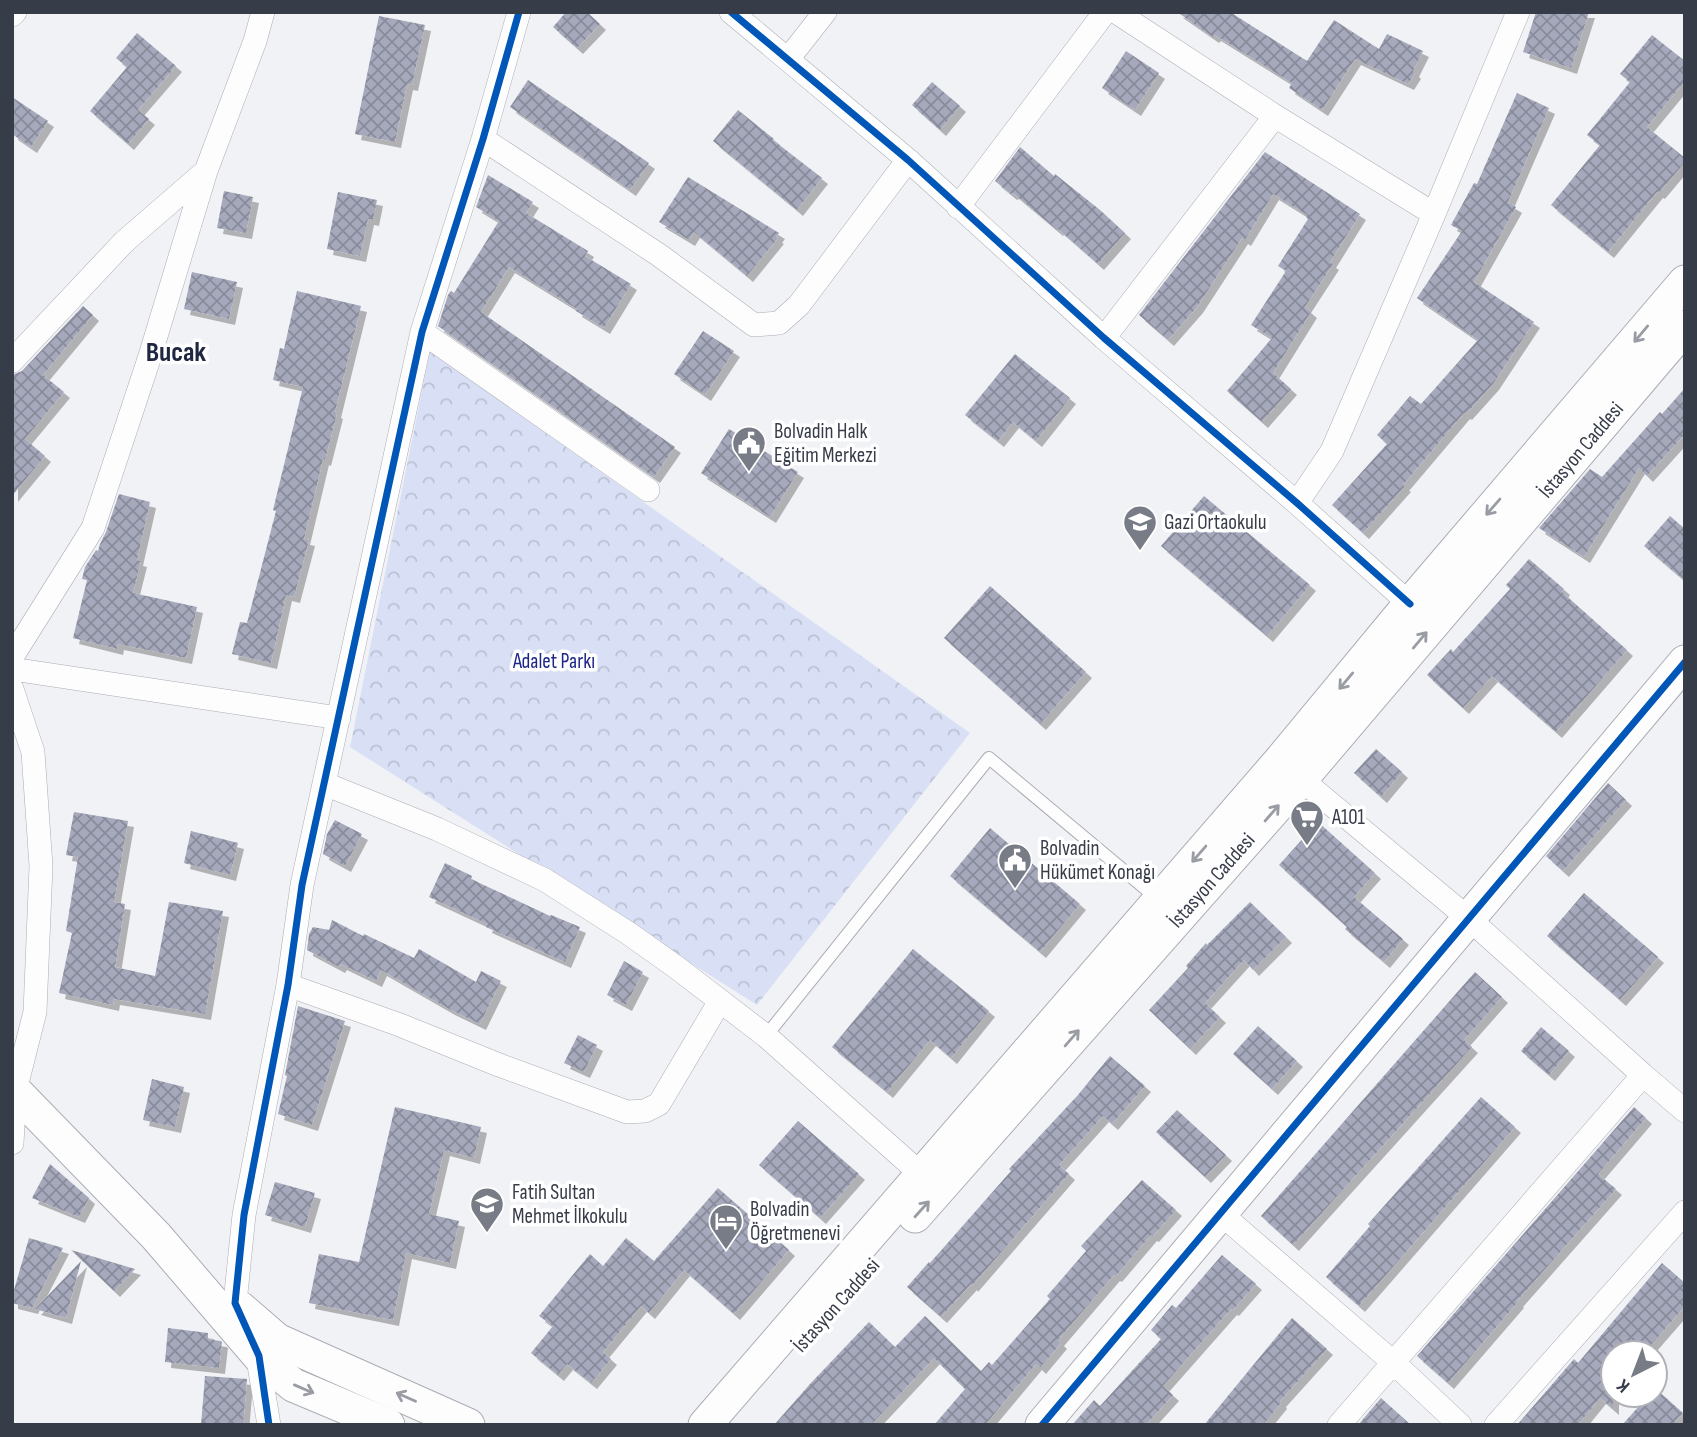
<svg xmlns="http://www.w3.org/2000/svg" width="1697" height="1437" font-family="'Sofia Sans Condensed',sans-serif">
  <defs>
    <pattern id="forest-crowns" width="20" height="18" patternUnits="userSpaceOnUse" patternTransform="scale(1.75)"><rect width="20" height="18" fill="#d9e0f5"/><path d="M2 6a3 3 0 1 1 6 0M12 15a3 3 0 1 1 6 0" fill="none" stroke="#bbc1d4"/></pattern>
    <pattern id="building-cross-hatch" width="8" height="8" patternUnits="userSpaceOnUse" patternTransform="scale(1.75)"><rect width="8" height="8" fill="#a5a9bb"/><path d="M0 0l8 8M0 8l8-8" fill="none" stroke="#878b9a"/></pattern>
    <filter id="shadow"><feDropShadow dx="6" dy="6" stdDeviation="0" flood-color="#0004"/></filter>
  </defs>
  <rect width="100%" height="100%" fill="#f1f2f6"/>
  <!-- forest -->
  <path fill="url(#forest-crowns)" d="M430,351L970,733L757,1005L350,747Z"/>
  <!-- building -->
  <path fill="url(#building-cross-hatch)" filter="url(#shadow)" d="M566,12H587L600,24L577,48L553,27Z
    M1177,12H1230L1307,61L1334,20L1379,49L1387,34L1423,51L1413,71L1415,73L1408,84L1355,59L1322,110L1289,88L1292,83L1215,35L1213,37Z
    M1536,12H1589L1571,68L1523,52Z
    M379,16L425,25L412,85L407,84L395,142L355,134Z
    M137,33L176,66L138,110L149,119L128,144L90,111L127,67L116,58Z
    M1652,35L1685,61V81L1647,127L1685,158V162L1659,193L1657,192L1608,252L1551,205L1600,145L1587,135L1630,82L1620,74Z
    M1126,51L1159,73L1135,110L1102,88Z
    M528,80L649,163L630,190L510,107Z
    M932,82L960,106L940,130L912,105Z
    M1517,93L1549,108L1508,202L1516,207L1474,282L1534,322L1493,384L1466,414L1464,413L1403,485L1405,486L1363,533L1332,505L1387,444L1377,435L1410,396L1421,404L1478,340L1417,298L1462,231L1451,225L1474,183L1477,184Z
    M12,97L48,121L31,147L12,134Z
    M738,110L774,139L773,140L822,178L797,210L713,141Z
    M1020,147L1054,176L1055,174L1100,210L1125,233L1098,264L1058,229L1057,230L1013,193L1011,194L995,181Z
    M1265,152L1360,214L1330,262L1333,264L1305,307L1311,312L1273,373L1291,389L1262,422L1227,391L1272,338L1251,325L1286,271L1278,266L1308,219L1306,217L1307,215L1273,194L1245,240L1242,238L1197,307L1168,340L1139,315Z
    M488,175L533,202L526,213L588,251L585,256L631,284L604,328L576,311L577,309L509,267L481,312L675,447L654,477L438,326L448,295L451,291L454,293L499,221L476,207Z
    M688,177L779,233L776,237L778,238L747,276L694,232L689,240L659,222Z
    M224,191L253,197L246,233L217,228Z
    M338,192L377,200L373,220L368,219L360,256L327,249Z
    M192,272L237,282L229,319L184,309Z
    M297,291L361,306L335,412L337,413L325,460L323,459L304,539L309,540L294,597L286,595L271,663L232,654L240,622L247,623L276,511L273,510L303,387L273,380L280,348L284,349Z
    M83,306L93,315L43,375L64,392L25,439L45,456L12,496V375L22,371Z
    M703,331L734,351L705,395L674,374Z
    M1015,354L1070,398L1036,441L1013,422L998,441L965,415Z
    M1685,388V434L1647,476L1639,468L1584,557L1539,528L1590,469L1602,477L1660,412L1662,414Z
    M729,429L798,472L770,517L701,473Z
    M119,494L150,502L137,560L141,561L133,593L197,607L186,658L118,644L117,649L73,638L87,580L82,579L85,567L96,550L98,551L100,544L106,532Z
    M1204,496L1310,585L1267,636L1161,546Z
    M1670,516L1685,529V581L1644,546Z
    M1529,559L1564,589L1562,592L1627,650L1556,732L1492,676L1463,708L1427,675L1451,649L1453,652L1510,589L1506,585Z
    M990,586L1086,672L1040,724L944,638Z
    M1376,749L1402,772L1381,797L1354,773Z
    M1608,783L1626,800L1563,871L1546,856Z
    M74,812L128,821L114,902L125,904L115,967L155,976L169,902L223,911L205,1014L114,999L113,1005L59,993L72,933L66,931L78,857L66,855Z
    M335,820L362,834L345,866L323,854L327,834Z
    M1318,822L1375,873L1354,897L1403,939L1384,962L1345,929L1347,927L1279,865Z
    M990,828L1080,904L1040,952L950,876Z
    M191,831L238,843L230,875L184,863Z
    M445,863L472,876L471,879L550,916L551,915L580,927L565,962L486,927L487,924L429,897Z
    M1584,893L1658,957L1620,1000L1547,936Z
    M1250,902L1286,937L1253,970L1244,960L1205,1003L1220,1017L1190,1049L1149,1010L1188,968L1186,966L1206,943L1207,945Z
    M332,920L363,936L364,934L414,958L419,949L476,982L481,971L501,981L480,1024L449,1009L381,970L376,981L341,964L339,967L307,950L309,934L313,927L329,930Z
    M913,949L989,1011L951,1058L930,1040L887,1092L832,1047Z
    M624,961L643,972L626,1005L607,995Z
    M1475,972L1502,997L1464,1040L1472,1047L1293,1245L1261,1216Z
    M298,1006L345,1021L312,1125L278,1114L287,1076L285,1075Z
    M1258,1026L1297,1061L1272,1089L1233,1054Z
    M1541,1027L1569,1051L1549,1075L1521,1051Z
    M578,1035L597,1045L584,1072L564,1063Z
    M1110,1056L1145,1086L1112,1124L1103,1116L1059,1165L1069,1174L972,1286L971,1284L941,1317L907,1287L929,1262L930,1263L1011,1171L1009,1169L1078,1095Z
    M152,1079L184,1087L175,1127L143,1120Z
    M1481,1097L1515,1127L1359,1306L1326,1277L1370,1226L1368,1224Z
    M395,1107L481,1127L474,1158L444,1150L429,1214L459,1221L450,1263L406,1253L393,1320L309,1303L319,1254L359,1262Z
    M1634,1107L1646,1118L1598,1174L1616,1189L1517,1301L1518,1302L1448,1383L1417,1356Z
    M1177,1110L1226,1155L1205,1177L1156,1132Z
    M798,1121L859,1174L820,1218L759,1165Z
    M50,1164L89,1198L79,1217L32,1198Z
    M1142,1180L1176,1210L1153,1236L1151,1235L1116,1276L1114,1275L1058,1340L1061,1343L1040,1368L1036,1364L985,1425H934L965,1389L934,1358L871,1425H774L810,1384L869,1322L895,1347L925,1316L981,1371L989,1362L992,1365L1050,1299L1047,1296L1086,1251L1081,1246Z
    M275,1182L315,1193L305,1227L265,1215Z
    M718,1188L789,1250L734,1314L684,1270L649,1313L641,1306L603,1352L611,1359L591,1383L567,1364L558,1375L531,1353L553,1326L539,1316L590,1254L603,1266L626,1238L654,1261Z
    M29,1238L63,1248L32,1308L12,1303V1297Z
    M71,1250L135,1269L114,1291Z
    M1222,1255L1256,1284L1233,1310L1231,1309L1163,1386L1173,1395L1146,1425H1072L1094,1400L1100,1406L1161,1339L1151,1330L1172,1305L1176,1308Z
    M81,1261L66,1318L35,1309Z
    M1662,1263L1685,1283V1306L1644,1353H1613V1409L1600,1398L1578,1425H1517L1574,1359L1578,1363Z
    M1292,1318L1327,1349L1280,1401L1281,1403L1263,1425H1204Z
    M168,1328L208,1333V1339L220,1341L222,1342L219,1368L165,1362Z
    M205,1376L247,1379L243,1425H201Z
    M1655,1388L1683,1413L1672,1425H1622L1649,1395H1655Z
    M1381,1398L1411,1425H1358Z"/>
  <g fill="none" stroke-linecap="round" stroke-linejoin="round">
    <!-- lane casing -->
    <g stroke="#abadb5" stroke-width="14">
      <path id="lane" d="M766,1036L989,758L1159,900"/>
    </g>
    <!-- street casing -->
    <g stroke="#abadb5" stroke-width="24">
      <path id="street" d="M731,12L908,160L1104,338L1297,503L1410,604
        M1116,12L1275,116L1434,214
        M12,15L15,12
        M788,59L825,12
        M483,139L659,255L754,325L779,323L799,305L908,160
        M958,207L1105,12
        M422,332L648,490
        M1104,338L1275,116
        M12,361L124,242L206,171
        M1297,503L1332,451L1434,214L1518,12
        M12,657L93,528L150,356L206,171L255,41L263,12
        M12,669L339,718
        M12,689L33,752L41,866L35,1012L15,1091L12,1143
        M1290,770L1468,918L1643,1075L1685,1111
        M325,784L437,829L545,880L628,933L676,967L766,1036L921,1174
        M288,985L400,1025L499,1065L627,1112L645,1111L659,1104L720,1001
        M1220,1213L1394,1363L1460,1425
        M243,1322L235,1303L244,1215L288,985L302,885L422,332L483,139L519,12
        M257,1353L269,1425
        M1339,1425L1643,1075
        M1496,1425L1685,1212"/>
    </g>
    <!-- secondary casing -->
    <g stroke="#abadb5" stroke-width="35">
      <g id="secondary">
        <path d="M12,1088L156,1236L259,1356L293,1385L388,1425"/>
        <path id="s1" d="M915,1216L1301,779L1685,327"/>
        <path d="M240,1308L277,1340L468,1425"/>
        <path d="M705,1425L1280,761L1410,604L1685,282"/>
        <path d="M1042,1425L1685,662"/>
      </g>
    </g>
    <!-- lane -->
    <use href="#lane" stroke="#fdfdfe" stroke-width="12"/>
    <!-- street -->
    <use href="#street" stroke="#fdfdfe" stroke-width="23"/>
    <!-- secondary -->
    <use href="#secondary" stroke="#fdfdfe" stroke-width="33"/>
    <!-- cycleway casing -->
    <g stroke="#fff" stroke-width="11">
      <path id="cycleway" d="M731,12L908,160L1104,338L1297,503L1410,604
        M269,1425L259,1356L235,1303L244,1215L288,985L302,885L422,332L483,139L519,12
        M1042,1425L1685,662"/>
    </g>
    <!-- cycleway -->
    <use href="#cycleway" stroke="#0057b8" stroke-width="7"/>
  </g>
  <!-- one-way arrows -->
  <defs><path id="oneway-shaft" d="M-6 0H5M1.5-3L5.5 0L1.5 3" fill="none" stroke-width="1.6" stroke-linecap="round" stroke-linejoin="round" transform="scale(1.75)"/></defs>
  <g stroke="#9a9ca4">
    <use href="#oneway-shaft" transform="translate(1641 334) rotate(130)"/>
    <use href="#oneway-shaft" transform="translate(1493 507) rotate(131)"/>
    <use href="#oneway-shaft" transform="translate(1420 640) rotate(-50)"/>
    <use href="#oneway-shaft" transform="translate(1346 681) rotate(130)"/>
    <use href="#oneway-shaft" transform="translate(1272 813) rotate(-49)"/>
    <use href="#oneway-shaft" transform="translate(1199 854) rotate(131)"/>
    <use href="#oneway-shaft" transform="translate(1072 1038) rotate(-49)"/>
    <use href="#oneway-shaft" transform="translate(922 1209) rotate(-48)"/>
    <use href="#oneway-shaft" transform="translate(304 1389) rotate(23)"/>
    <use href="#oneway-shaft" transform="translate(406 1397) rotate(-156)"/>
  </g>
  <!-- icons -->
  <defs>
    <g id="civic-pin" transform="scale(1.75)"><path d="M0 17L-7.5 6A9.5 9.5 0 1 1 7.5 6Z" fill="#787c86" stroke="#fff"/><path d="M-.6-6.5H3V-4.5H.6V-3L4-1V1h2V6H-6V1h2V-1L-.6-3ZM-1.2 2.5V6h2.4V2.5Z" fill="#fff"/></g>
    <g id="school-pin" transform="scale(1.75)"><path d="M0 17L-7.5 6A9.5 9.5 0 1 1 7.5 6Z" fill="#787c86" stroke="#fff"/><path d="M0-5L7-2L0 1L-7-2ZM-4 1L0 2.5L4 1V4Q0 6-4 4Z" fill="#fff"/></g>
    <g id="supermarket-pin" transform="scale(1.75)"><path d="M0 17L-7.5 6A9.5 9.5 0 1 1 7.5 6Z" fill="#787c86" stroke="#fff"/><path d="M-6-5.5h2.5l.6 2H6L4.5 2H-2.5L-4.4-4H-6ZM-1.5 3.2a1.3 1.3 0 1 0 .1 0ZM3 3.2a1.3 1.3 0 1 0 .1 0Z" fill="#fff"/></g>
    <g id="hotel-pin" transform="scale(1.75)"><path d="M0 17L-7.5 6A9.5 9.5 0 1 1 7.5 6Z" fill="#787c86" stroke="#fff"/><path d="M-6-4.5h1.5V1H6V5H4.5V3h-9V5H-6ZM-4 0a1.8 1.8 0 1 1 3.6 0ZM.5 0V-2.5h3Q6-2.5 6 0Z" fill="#fff"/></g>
  </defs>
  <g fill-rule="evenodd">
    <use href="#civic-pin" x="749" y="443"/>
    <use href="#school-pin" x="1140" y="522"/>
    <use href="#supermarket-pin" x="1307" y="817"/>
    <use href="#civic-pin" x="1015" y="860"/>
    <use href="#school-pin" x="487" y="1204"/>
    <use href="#hotel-pin" x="726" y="1221"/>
  </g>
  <g text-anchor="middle" stroke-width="7" stroke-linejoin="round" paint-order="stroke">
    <!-- poi labels -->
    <g font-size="21" fill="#373c49" stroke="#fff" text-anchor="start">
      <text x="774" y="438">Bolvadin Halk<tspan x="774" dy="24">Eğitim Merkezi</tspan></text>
      <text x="1164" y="529">Gazi Ortaokulu</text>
      <text x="1332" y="824">A101</text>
      <text x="1040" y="855">Bolvadin<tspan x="1040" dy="24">Hükümet Konağı</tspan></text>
      <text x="512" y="1199">Fatih Sultan<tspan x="512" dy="24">Mehmet İlkokulu</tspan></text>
      <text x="750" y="1216">Bolvadin<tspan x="750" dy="24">Öğretmenevi</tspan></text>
    </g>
    <!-- street labels -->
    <g font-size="21" fill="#373c49" stroke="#fff">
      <text dy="7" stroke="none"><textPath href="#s1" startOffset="1015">İstasyon Caddesi</textPath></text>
      <text dy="7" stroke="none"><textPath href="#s1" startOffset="448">İstasyon Caddesi</textPath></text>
      <text transform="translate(836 1305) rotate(-48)" y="7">İstasyon Caddesi</text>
    </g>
    <!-- park labels -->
    <g font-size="21" fill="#1d2789" stroke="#fff">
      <text x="554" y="668">Adalet Parkı</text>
    </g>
    <!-- district labels -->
    <g font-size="28" font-weight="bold" fill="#202841" stroke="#fff">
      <text x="176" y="361">Bucak</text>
    </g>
  </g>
  <!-- border -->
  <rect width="1697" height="1437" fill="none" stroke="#373c49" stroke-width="28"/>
  <!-- north arrow -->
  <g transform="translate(1634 1374) rotate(222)"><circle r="33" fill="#ffffff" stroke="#afb1b6" stroke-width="2"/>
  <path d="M0-5L12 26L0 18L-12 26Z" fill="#787c86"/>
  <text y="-10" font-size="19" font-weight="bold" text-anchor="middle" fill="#373c49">K</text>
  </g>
</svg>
